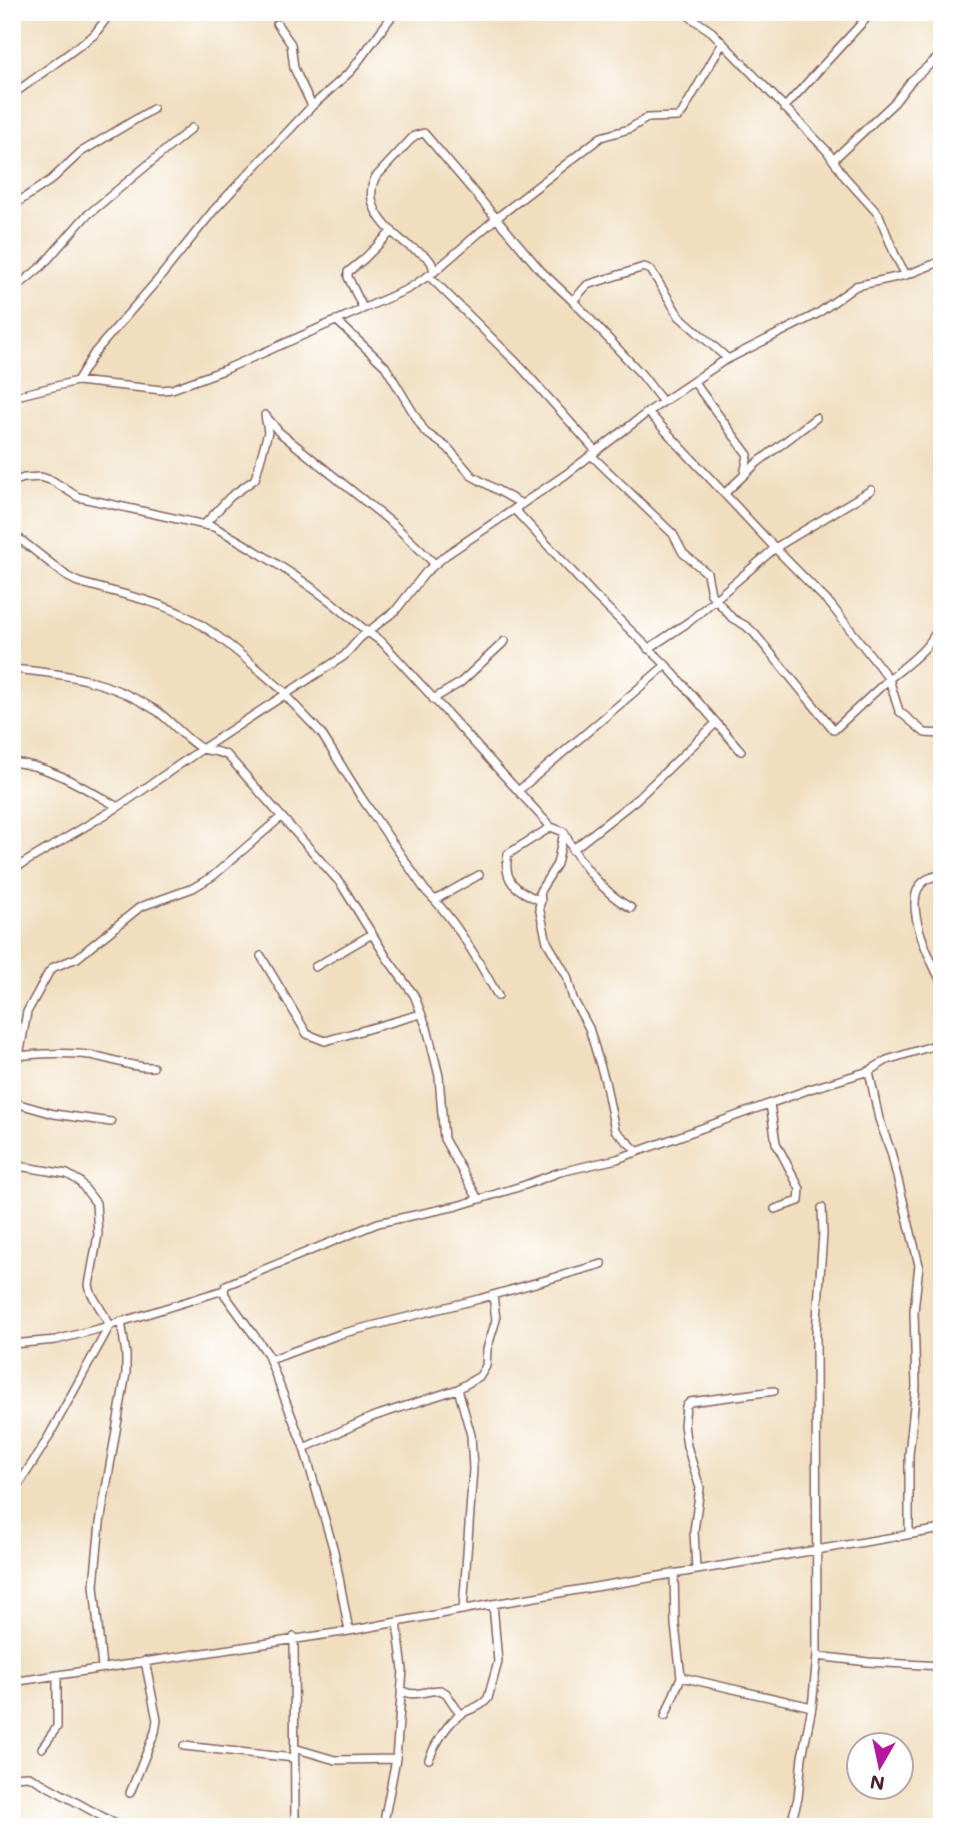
<svg xmlns="http://www.w3.org/2000/svg" width="954" height="1839" font-family="Mali,sans-serif">
  <rect width="100%" height="100%" fill="#fff"/>
  <filter id="ink" filterUnits="userSpaceOnUse"><feTurbulence type="fractalNoise" baseFrequency=".0143" numOctaves="2"/><feDisplacementMap in="SourceGraphic" scale="14" xChannelSelector="R" yChannelSelector="G"/><feConvolveMatrix kernelMatrix="1 2 1 2 8 2 1 2 1" color-interpolation-filters="sRGB"/></filter>
  <filter id="wash" filterUnits="userSpaceOnUse"><feTurbulence type="fractalNoise" baseFrequency=".00686" numOctaves="4" result="noise"/><feDisplacementMap in="SourceGraphic" scale="28" xChannelSelector="R" yChannelSelector="G"/><feGaussianBlur stdDeviation="1.57" result="paint"/><feColorMatrix in="noise" values="0 0 0 0 0 0 0 0 0 0 0 0 0 0 0 0 0 1.4 0 .05"/><feComposite in="paint" operator="in"/></filter>
  <g filter="url(#wash)">
    <rect width="100%" height="100%" fill="#f0debf"/>
  </g>
  <g filter="url(#ink)">
    <g fill="none" stroke-linecap="round" stroke-linejoin="round">
      <!-- street casing -->
      <g stroke="#84625f" stroke-width="10">
        <path id="street" d="M683,12L712,32L827,151L844,176L879,215L895,255L906,275
          M277,24L291,44L294,68L312,106
          M12,95L94,35L111,12
          M784,108L872,12
          M833,160L895,102L911,81L942,54
          M12,206L51,180L81,152L153,109
          M434,272C433,269 433,265 431,262C426,254 415,250 409,246C387,230 362,206 375,178L414,136L424,133L541,271L578,306L642,375L663,402
          M429,276L519,365L596,451
          M12,291L42,266L85,217L192,128
          M573,301L587,285L644,267L651,270L679,316L728,359
          M363,308L348,277V272L364,259L392,231
          M336,320L385,366L425,432L448,448L472,476L522,504
          M77,381L95,352L161,276L214,210L312,106L351,71L395,12
          M694,382L748,455L744,475
          M12,397L77,381L162,390L172,389L224,370L408,289L434,272L494,220L601,137L629,129L647,118L678,117L682,113L722,44
          M648,412L775,548L871,490
          M591,455L673,534L683,553L707,573L711,594L732,618L746,626L754,633L834,730L889,679L831,605L775,548L690,621L648,649
          M12,482L24,478L41,477L53,481L78,497L214,527C250,546 297,576 330,601C348,615 363,630 382,642L551,827L564,832C576,859 604,894 631,908
          M725,493L757,463L816,418
          M514,509L592,593L666,665L741,751
          M204,525L230,497L255,479L268,432L265,415L279,432L392,523L435,564
          M12,533L68,577L78,582C113,592 150,599 182,614C220,633 253,666 286,693
          M942,618C935,645 910,662 889,679L899,711L925,733L942,734
          M12,669C68,674 109,680 157,711C169,719 191,745 203,749C212,752 218,750 228,756L341,884L387,958L414,995L427,1028L439,1076L444,1139L478,1199
          M284,694L321,733L361,797L425,890C455,919 478,960 498,996
          M433,699L460,683L505,641
          M12,762C51,766 84,788 118,807
          M518,791L666,665
          M564,832L557,864L540,891L541,901L539,907L547,942L567,976L573,999L589,1028L605,1081L615,1130L636,1150
          M572,850L637,799L716,723
          M12,870L118,807L202,749L344,656L360,638L396,610L426,572L446,555L565,475L648,412L722,362L817,314L856,286L906,275L942,261
          M942,874C937,876 930,877 926,880C898,897 931,962 942,983
          M435,900L479,875
          M541,901C517,891 502,882 508,854L551,827
          M261,956L307,1034L325,1041L421,1014
          M315,967L372,934
          M19,1056L27,1012L49,972L54,967L77,958L140,907L193,888L213,876L281,817
          M12,1057C33,1053 80,1052 100,1057C118,1061 135,1068 153,1067
          M869,1071L879,1119L891,1152L919,1265L914,1311L916,1387L909,1455V1534
          M12,1102L54,1114L111,1122
          M770,1104L776,1143L800,1189L799,1201L775,1209
          M12,1165L67,1174L79,1181L96,1203L98,1235L89,1285L91,1293L110,1325L45,1443L12,1495
          M12,1344L56,1340L98,1329L224,1290
          M270,1360L340,1334L479,1299L602,1264
          M458,1389L471,1435L473,1469L463,1610
          M304,1448L372,1417L458,1389L480,1376L486,1366L487,1349L496,1320L493,1295
          M696,1569L694,1531L700,1488L687,1446L684,1425L686,1406L690,1402L774,1391
          M349,1631L334,1551L304,1448L267,1353L225,1295L224,1290L226,1285L378,1223L457,1206L525,1185L560,1172L617,1159L810,1089L869,1071L887,1060L942,1043
          M294,1637L295,1827
          M817,1656L868,1662L942,1666
          M102,1668L94,1585L100,1523L126,1373V1354L121,1321
          M681,1677L812,1707
          M12,1682L349,1631L493,1604L942,1529
          M401,1689C411,1699 427,1690 440,1690L446,1693L460,1714
          M665,1716L681,1677L675,1625L674,1573
          M184,1746L294,1758
          M42,1748L57,1727V1675
          M294,1748L335,1760L396,1759
          M429,1759C435,1744 448,1721 463,1713C472,1708 482,1707 488,1698L498,1662L493,1604
          M12,1777L29,1776L121,1827
          M130,1793L155,1732L157,1720L145,1661
          M385,1816L396,1759L403,1670L397,1622
          M790,1827L798,1798L802,1757L812,1707L817,1656L816,1333L823,1234L822,1208"/>
      </g>
      <!-- street -->
      <use href="#street" stroke="#fff" stroke-width="7"/>
    </g>
  </g>
  <!-- margin -->
  <rect width="954" height="1839" fill="none" stroke="#fff" stroke-width="42"/>
  <!-- north arrow -->
  <g transform="translate(880 1766) rotate(189)"><circle r="33" fill="#ffffff" stroke="#b7a5aa" stroke-width="2"/>
  <path d="M0-5L12 26L0 18L-12 26Z" fill="#b5179e"/>
  <text y="-10" font-size="19" font-weight="bold" text-anchor="middle" fill="#4a1f2b">N</text>
  </g>
</svg>
